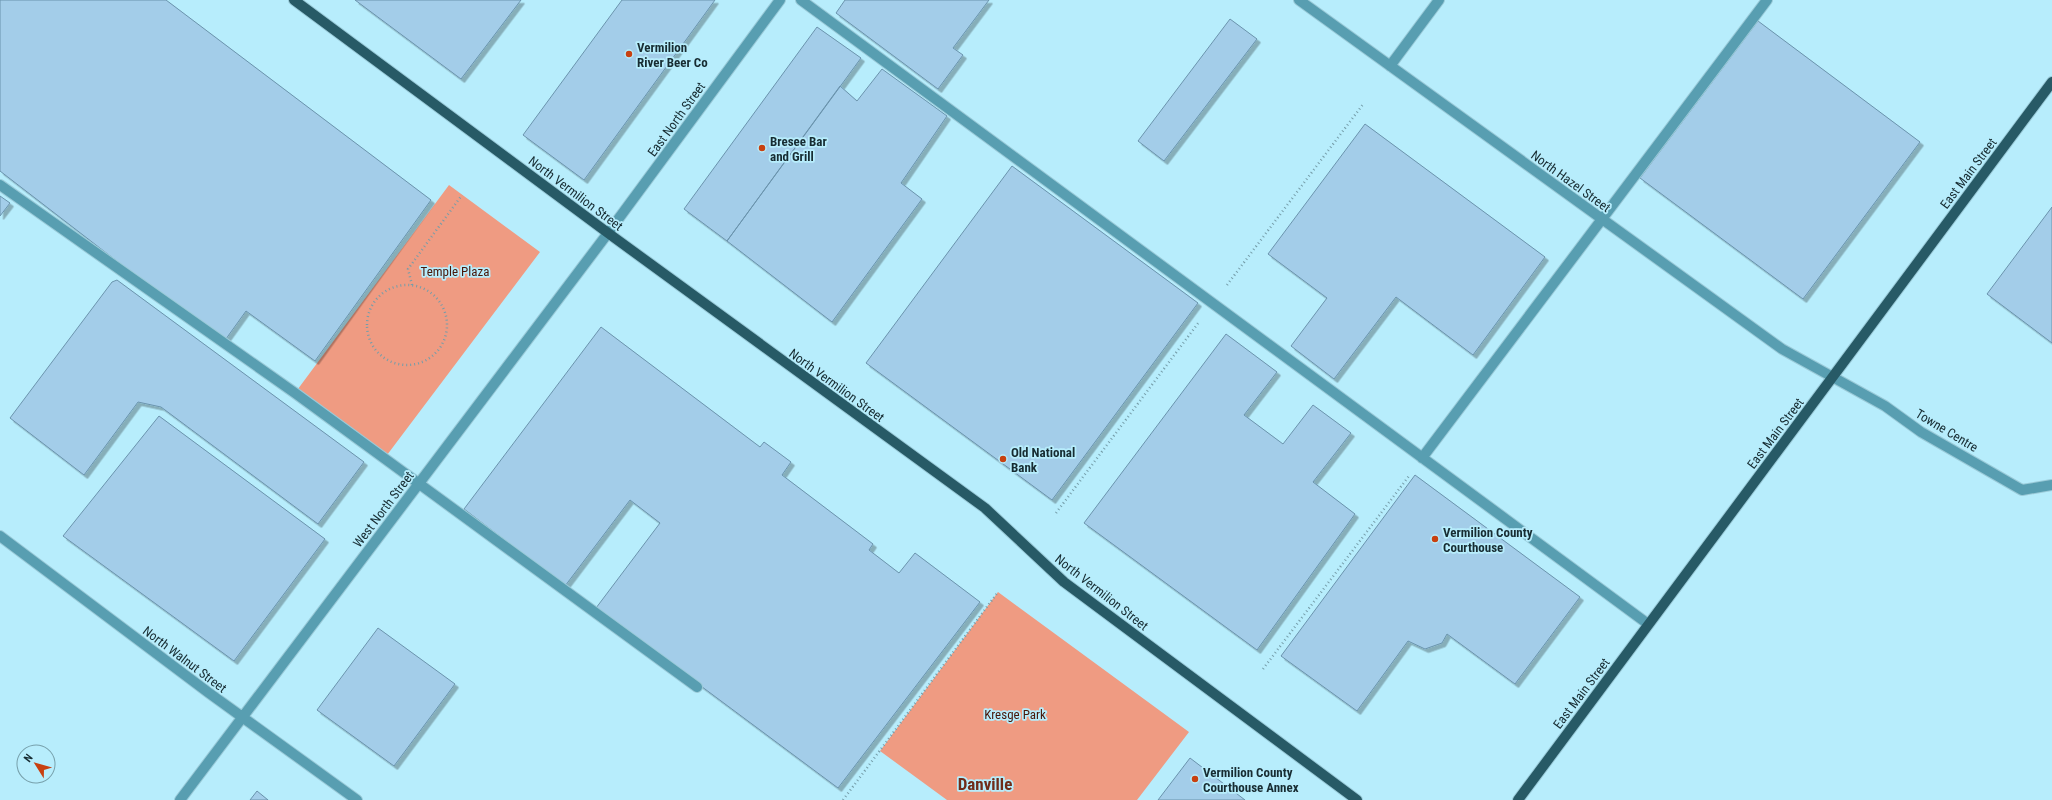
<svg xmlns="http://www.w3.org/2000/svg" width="2052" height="800" font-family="'Roboto Condensed',sans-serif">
  <defs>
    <filter id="shadow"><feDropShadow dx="3.5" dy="3.5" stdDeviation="0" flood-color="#0004"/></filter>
  </defs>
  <rect width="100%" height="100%" fill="#b7edfc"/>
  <!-- green -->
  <path fill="#ef9b82" d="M449,185L540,252L384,459L295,393Z
    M998,592L1189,732L1137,800H947L880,751Z"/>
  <!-- building -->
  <path fill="#a3cde9" stroke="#6b94ad" filter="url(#shadow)" d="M0,0H166L431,200L315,361L246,311L223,343L0,171Z
    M355,0H521L461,79Z
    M622,0H715L584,180L523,135Z
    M845,0H989L953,48L963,55L938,89L836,13Z
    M1230,19L1257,39L1164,161L1138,141Z
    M1758,21L1920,142L1803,299L1640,178Z
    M817,27L861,58L727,241L684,209Z
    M882,69L947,116L901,183L922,199L832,322L727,241L840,86L857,101Z
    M1365,124L1545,257L1473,355L1396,297L1334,379L1291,346L1327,298L1268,254Z
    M1012,166L1198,303L1052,500L866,363Z
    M0,196L10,203L0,216Z
    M2052,207V343L1987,294Z
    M117,280L364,462L318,524L161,407L138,402L84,475L10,418L112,282Z
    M601,327L760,447L764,442L791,462L782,475L873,544L869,550L899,573L915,553L980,602L838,788L596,608L660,523L630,500L565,586L464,509Z
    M1226,334L1277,372L1244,415L1283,444L1313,405L1351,433L1313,482L1355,514L1257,650L1084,523Z
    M159,416L325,539L234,661L63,536Z
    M1415,475L1580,597L1515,684L1447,634L1442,643L1425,649L1408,641L1357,711L1281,656Z
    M378,628L455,684L394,766L317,710Z
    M1190,758L1245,800H1158Z
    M257,791L268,800H250Z"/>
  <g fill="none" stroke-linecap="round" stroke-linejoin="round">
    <!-- minor casing -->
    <g stroke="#9acad8" stroke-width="12">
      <path id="minor" d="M801,0L1648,624
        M1299,0L1782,349L1885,406L1921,432L2022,490L2052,485
        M1390,66L1439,0
        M0,185L295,393L697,687
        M1422,458L1767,0
        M0,536L209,693L357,800
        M180,800L608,233L780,0"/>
    </g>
    <!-- major casing -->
    <g stroke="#9acad8" stroke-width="12">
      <path id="major" d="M294,0L608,233L985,508L1064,582L1357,800
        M1518,800L2052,82"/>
    </g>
    <!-- path -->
    <path stroke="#759da9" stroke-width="2.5" stroke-dasharray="1 3" stroke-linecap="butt" d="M412,285L408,269L462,195
      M1227,285L1364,103
      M367 325a40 40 0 1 1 80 0a40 40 0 1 1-80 0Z
      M1056,513L1199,322
      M1263,669L1409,476
      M843,800L998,592"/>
    <!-- minor -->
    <use href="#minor" stroke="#589eb1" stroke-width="10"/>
    <!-- major -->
    <use href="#major" stroke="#275a66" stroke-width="10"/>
  </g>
  <!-- markers -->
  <g fill="#c84010" stroke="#b7edfc" stroke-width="1.5">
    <circle cx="629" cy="54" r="4"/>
    <circle cx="762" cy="148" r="4"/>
    <circle cx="1003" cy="459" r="4"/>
    <circle cx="1435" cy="539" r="4"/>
    <circle cx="1195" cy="779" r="4"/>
  </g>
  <g text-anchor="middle" stroke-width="3.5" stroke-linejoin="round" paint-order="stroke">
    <!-- poi labels -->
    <g font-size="13" font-weight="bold" fill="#172c32" stroke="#b7edfc" text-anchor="start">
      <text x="637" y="52">Vermilion<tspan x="637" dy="15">River Beer Co</tspan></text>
      <text x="770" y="146">Bresee Bar<tspan x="770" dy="15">and Grill</tspan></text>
      <text x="1011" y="457">Old National<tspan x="1011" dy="15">Bank</tspan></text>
      <text x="1443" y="537">Vermilion County<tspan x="1443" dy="15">Courthouse</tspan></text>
      <text x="1203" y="777">Vermilion County<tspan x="1203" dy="15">Courthouse Annex</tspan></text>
    </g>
    <!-- street labels -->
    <g font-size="13" fill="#172c32" stroke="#b7edfc">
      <text transform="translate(676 119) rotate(-54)" y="5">East North Street</text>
      <text transform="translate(1968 173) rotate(-53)" y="5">East Main Street</text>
      <text transform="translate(1571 181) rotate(36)" y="5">North Hazel Street</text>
      <text transform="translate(576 193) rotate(37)" y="5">North Vermilion Street</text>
      <text transform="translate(837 385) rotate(36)" y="5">North Vermilion Street</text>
      <text transform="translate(1947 430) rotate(31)" y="5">Towne Centre</text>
      <text transform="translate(1775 433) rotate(-53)" y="5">East Main Street</text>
      <text transform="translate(383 509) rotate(-53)" y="5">West North Street</text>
      <text transform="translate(1102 592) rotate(38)" y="5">North Vermilion Street</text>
      <text transform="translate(185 659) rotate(37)" y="5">North Walnut Street</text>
      <text transform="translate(1581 693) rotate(-53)" y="5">East Main Street</text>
    </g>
    <!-- park labels -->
    <g font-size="13" fill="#491709" stroke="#b7edfc">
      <text x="455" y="276">Temple Plaza</text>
      <text x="1015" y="719">Kresge Park</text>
    </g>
    <!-- district labels -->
    <g font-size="17" font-weight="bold" fill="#6f2c19" stroke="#b7edfc">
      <text x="985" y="790">Danville</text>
    </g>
  </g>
  <!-- north arrow -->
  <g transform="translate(36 764) rotate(307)"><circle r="19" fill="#b7edfc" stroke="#77a0ab"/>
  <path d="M0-3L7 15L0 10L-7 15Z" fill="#c84010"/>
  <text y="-6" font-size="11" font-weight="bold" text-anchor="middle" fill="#172c32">N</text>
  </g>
</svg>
